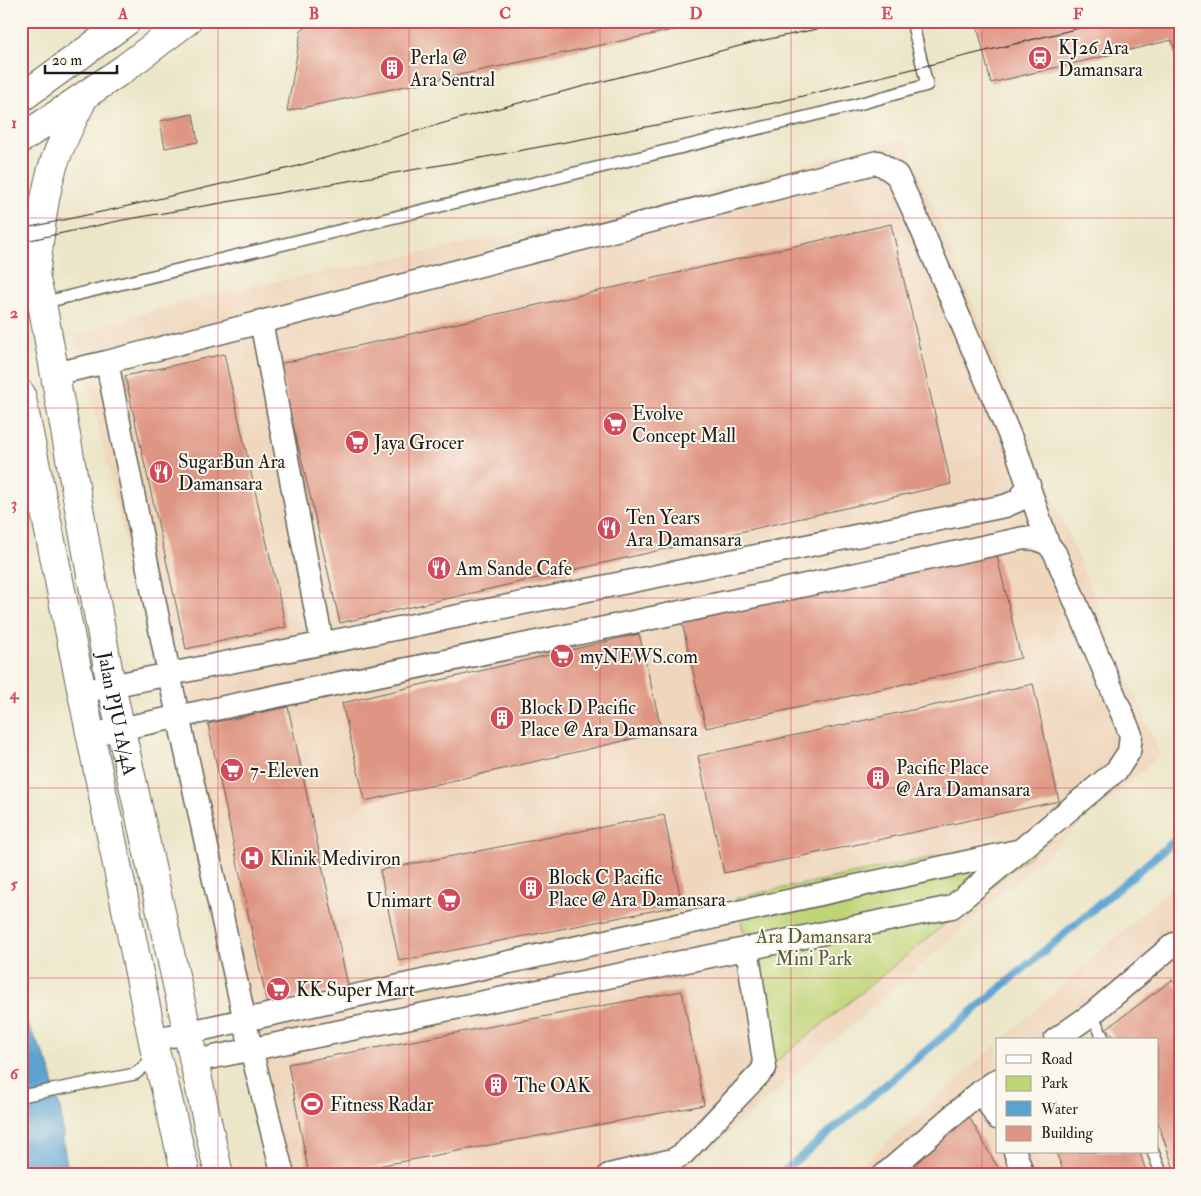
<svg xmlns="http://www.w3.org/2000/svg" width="1201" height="1196" font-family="'IM FELL Double Pica',serif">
  <rect width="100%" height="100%" fill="#fbf7ec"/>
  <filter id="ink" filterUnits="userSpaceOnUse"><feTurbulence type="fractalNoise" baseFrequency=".02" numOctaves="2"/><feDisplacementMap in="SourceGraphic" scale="10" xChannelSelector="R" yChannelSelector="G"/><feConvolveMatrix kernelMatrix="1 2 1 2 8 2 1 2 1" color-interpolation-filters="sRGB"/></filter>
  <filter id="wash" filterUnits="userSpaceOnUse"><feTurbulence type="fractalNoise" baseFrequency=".0096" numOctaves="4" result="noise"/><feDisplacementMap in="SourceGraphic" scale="20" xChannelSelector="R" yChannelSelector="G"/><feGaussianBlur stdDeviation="1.12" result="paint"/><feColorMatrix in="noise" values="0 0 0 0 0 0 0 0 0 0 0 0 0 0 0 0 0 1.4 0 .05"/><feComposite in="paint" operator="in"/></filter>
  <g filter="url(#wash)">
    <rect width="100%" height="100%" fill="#ece6c9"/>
    <!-- built -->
    <path fill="#efd6bc" d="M904,138L1160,755L681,1175H273L77,335L189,299L641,209Z
      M1180,880V1175H851L997,1044V1152H1157V1040H1002Z"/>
    <!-- green -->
    <path fill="#bfd477" stroke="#6e784a" d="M1060,831L772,1065L736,898Z"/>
    <!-- water -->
    <path fill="#5aa3d1" stroke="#3b6076" d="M21,1005L24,1018L48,1062L61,1113L64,1148L69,1175H21Z"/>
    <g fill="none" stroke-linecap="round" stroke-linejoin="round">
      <!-- stream -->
      <path stroke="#5aa3d1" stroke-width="8" d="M779,1175L1180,836"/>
    </g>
    <g id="blocks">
      <!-- building -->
      <path fill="#df9583" d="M317,21H711V22L287,111L301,31Z
        M976,21H1180V73L1172,40L991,83Z
        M193,114L198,142L165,148L160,121Z
        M891,224L951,484L340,623L279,364Z
        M224,354L286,627L186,649L125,376Z
        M995,548L1021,658L706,728L681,618Z
        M639,634L662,732L365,801L342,703Z
        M1033,684L1059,801L724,873L698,756Z
        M288,707L348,986L267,1003L208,724Z
        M664,815L682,905L399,961L380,870Z
        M1172,980L1180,991V1175H1176L1157,1120V1040H1116L1107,1028Z
        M682,991L704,1105L330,1175H309L288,1064Z
        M967,1113L1002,1175H897Z
        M1056,1152H1140L1147,1175H1065Z"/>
    </g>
  </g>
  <g filter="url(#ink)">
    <use href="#blocks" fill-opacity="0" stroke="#656359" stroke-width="1"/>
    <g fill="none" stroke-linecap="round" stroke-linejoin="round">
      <!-- service casing -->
      <g stroke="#656359" stroke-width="14">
        <path id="service" d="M42,303L855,105L927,85L912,21
          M1092,1014L1104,1040
          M21,1096L135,1074L148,1063L153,1054
          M1153,1152L1162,1175"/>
      </g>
      <!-- minor casing -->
      <g stroke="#656359" stroke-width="25">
        <path id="minor" d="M261,321L322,643
          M107,362L169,674L251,1049L283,1175
          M54,374L107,362L878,162L897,175L916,216L1018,455L1048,544L1055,553L1131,735L1129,752L1117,770L952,907L194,1061
          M81,692L1005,506L1019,500L1029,485
          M90,735L662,616L1024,538L1037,539L1048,544
          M153,1040L1017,851
          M1055,1040L1092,1014L1174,944L1180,946
          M981,1091L997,1118
          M1015,1152L1023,1175
          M609,1175L673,1160L683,1154L765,1068L747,948
          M884,1175L981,1091L997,1080"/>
      </g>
      <!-- tertiary casing -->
      <g stroke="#656359" stroke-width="30">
        <g id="tertiary">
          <path d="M21,98L127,21"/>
          <path d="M21,139L125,68L187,21"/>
          <path id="s1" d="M21,251L35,276L42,303L111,685L219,1175"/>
          <path d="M35,276C40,240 42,201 53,166C61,142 72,121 83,99"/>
          <path d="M21,394L155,1051L165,1087L186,1175"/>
        </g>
      </g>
      <!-- service -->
      <use href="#service" stroke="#fff" stroke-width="11"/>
      <!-- minor -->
      <use href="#minor" stroke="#fff" stroke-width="22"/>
      <!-- tertiary -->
      <use href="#tertiary" stroke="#fff" stroke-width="28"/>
      <!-- tram -->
      <path stroke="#1c1c1c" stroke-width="1" d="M21,229L115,209L294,167L461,118L755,42L855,21
        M21,242L123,220L475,159L774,103L1108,21"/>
    </g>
  </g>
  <!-- grid -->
  <path fill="none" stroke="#d1495b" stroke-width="1" stroke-opacity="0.55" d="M218,21V1175M409,21V1175M600,21V1175M791,21V1175M982,21V1175M21,218H1180M21,408H1180M21,598H1180M21,788H1180M21,978H1180"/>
  <!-- icons -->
  <defs>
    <g id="station-disc" transform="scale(1.25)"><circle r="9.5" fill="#d1495b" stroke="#fbf7ec"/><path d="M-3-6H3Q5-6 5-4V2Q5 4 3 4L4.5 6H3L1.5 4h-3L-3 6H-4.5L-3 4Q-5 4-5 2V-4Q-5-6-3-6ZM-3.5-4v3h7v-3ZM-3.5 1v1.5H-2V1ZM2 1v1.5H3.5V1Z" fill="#fff"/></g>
    <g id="building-disc" transform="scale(1.25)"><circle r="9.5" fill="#d1495b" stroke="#fbf7ec"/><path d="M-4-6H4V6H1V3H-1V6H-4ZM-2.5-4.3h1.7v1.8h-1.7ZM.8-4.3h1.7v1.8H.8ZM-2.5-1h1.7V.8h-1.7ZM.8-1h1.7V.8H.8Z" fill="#fff"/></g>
    <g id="supermarket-disc" transform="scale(1.25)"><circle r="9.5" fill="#d1495b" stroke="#fbf7ec"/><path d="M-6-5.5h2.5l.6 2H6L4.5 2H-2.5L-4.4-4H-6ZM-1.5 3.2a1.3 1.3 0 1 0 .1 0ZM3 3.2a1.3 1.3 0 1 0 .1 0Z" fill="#fff"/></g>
    <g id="restaurant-disc" transform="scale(1.25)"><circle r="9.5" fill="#d1495b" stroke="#fbf7ec"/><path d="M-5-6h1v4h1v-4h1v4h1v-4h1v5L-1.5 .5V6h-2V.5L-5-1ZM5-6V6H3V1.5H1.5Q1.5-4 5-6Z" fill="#fff"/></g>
    <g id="hospital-disc" transform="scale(1.25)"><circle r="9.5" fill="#d1495b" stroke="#fbf7ec"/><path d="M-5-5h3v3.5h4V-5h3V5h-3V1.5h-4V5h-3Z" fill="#fff"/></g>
    <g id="stadium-disc" transform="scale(1.25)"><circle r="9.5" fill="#d1495b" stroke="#fbf7ec"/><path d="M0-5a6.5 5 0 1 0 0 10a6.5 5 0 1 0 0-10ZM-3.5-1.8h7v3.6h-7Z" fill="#fff"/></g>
  </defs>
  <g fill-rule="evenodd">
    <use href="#station-disc" x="1040" y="58"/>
    <use href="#building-disc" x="392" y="68"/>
    <use href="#supermarket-disc" x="615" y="424"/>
    <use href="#supermarket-disc" x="357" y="442"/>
    <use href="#restaurant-disc" x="161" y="472"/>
    <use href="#restaurant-disc" x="609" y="528"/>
    <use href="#restaurant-disc" x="439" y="568"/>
    <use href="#supermarket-disc" x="562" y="656"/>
    <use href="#building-disc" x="502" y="718"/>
    <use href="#supermarket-disc" x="232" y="770"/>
    <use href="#building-disc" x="878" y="778"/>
    <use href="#hospital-disc" x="252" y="858"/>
    <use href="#building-disc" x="531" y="888"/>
    <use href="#supermarket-disc" x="449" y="900"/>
    <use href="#supermarket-disc" x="278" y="989"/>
    <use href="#building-disc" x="496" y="1085"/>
    <use href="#stadium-disc" x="312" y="1104"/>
  </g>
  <g text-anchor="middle" stroke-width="4" stroke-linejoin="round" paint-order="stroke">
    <!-- poi labels -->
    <g font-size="19" fill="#1c1c1c" stroke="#fbf7ec" text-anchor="start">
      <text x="1058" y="54">KJ26 Ara<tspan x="1058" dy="22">Damansara</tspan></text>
      <text x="410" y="64">Perla @<tspan x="410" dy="22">Ara Sentral</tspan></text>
      <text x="632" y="420">Evolve<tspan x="632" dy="22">Concept Mall</tspan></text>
      <text x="374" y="449">Jaya Grocer</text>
      <text x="178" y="468">SugarBun Ara<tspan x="178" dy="22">Damansara</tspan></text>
      <text x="626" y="524">Ten Years<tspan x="626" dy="22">Ara Damansara</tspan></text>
      <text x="456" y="575">Am Sande Cafe</text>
      <text x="580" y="663">myNEWS.com</text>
      <text x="520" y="714">Block D Pacific<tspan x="520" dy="22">Place @ Ara Damansara</tspan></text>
      <text x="896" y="774">Pacific Place<tspan x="896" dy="22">@ Ara Damansara</tspan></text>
      <text x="250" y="777">7-Eleven</text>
      <text x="270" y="865">Klinik Mediviron</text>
      <text x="548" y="884">Block C Pacific<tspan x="548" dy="22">Place @ Ara Damansara</tspan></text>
      <text x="432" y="907" text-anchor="end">Unimart</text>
      <text x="296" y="996">KK Super Mart</text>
      <text x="514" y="1092">The OAK</text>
      <text x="330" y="1111">Fitness Radar</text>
    </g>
    <!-- street labels -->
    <g font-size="19" fill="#1c1c1c" stroke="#fbf7ec">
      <text dy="7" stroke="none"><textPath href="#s1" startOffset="474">Jalan PJU 1A/4A</textPath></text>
    </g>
    <!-- park labels -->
    <g font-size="19" fill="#555c3c" stroke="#fbf7ec">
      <text x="814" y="943">Ara Damansara<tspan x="814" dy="22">Mini Park</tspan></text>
    </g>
  </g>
  <!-- margin -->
  <rect width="1201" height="1196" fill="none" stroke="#fbf7ec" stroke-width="55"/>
  <!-- legend -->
  <rect x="996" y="1038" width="162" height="115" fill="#fbf7ec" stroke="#a29f99"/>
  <rect x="1006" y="1055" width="25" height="8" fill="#ffffff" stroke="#a29f99"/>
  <text x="1041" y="1064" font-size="15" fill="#1c1c1c">Road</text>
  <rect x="1006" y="1076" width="25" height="15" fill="#bfd477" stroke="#a29f99"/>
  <text x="1041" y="1088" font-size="15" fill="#1c1c1c">Park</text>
  <rect x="1006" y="1101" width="25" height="15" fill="#5aa3d1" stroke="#a29f99"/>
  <text x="1041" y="1114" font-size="15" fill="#1c1c1c">Water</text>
  <rect x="1006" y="1126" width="25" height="15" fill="#df9583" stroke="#a29f99"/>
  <text x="1041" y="1138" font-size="15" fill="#1c1c1c">Building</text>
  <!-- scale -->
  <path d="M45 65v8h72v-8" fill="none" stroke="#1c1c1c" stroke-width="2.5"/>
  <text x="52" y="65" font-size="15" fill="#1c1c1c" stroke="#fbf7ec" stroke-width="4" paint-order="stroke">20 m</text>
  <rect x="28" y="28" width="1146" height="1140" fill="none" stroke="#d1495b" stroke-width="2"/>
  <g font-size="16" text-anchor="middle" font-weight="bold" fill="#d1495b">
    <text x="123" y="19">A</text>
    <text x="314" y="19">B</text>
    <text x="505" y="19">C</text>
    <text x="696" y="19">D</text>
    <text x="887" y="19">E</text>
    <text x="1078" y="19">F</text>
    <text x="14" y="128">1</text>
    <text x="14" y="318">2</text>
    <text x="14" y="509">3</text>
    <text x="14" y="699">4</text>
    <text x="14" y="889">5</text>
    <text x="14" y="1079">6</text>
  </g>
</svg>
